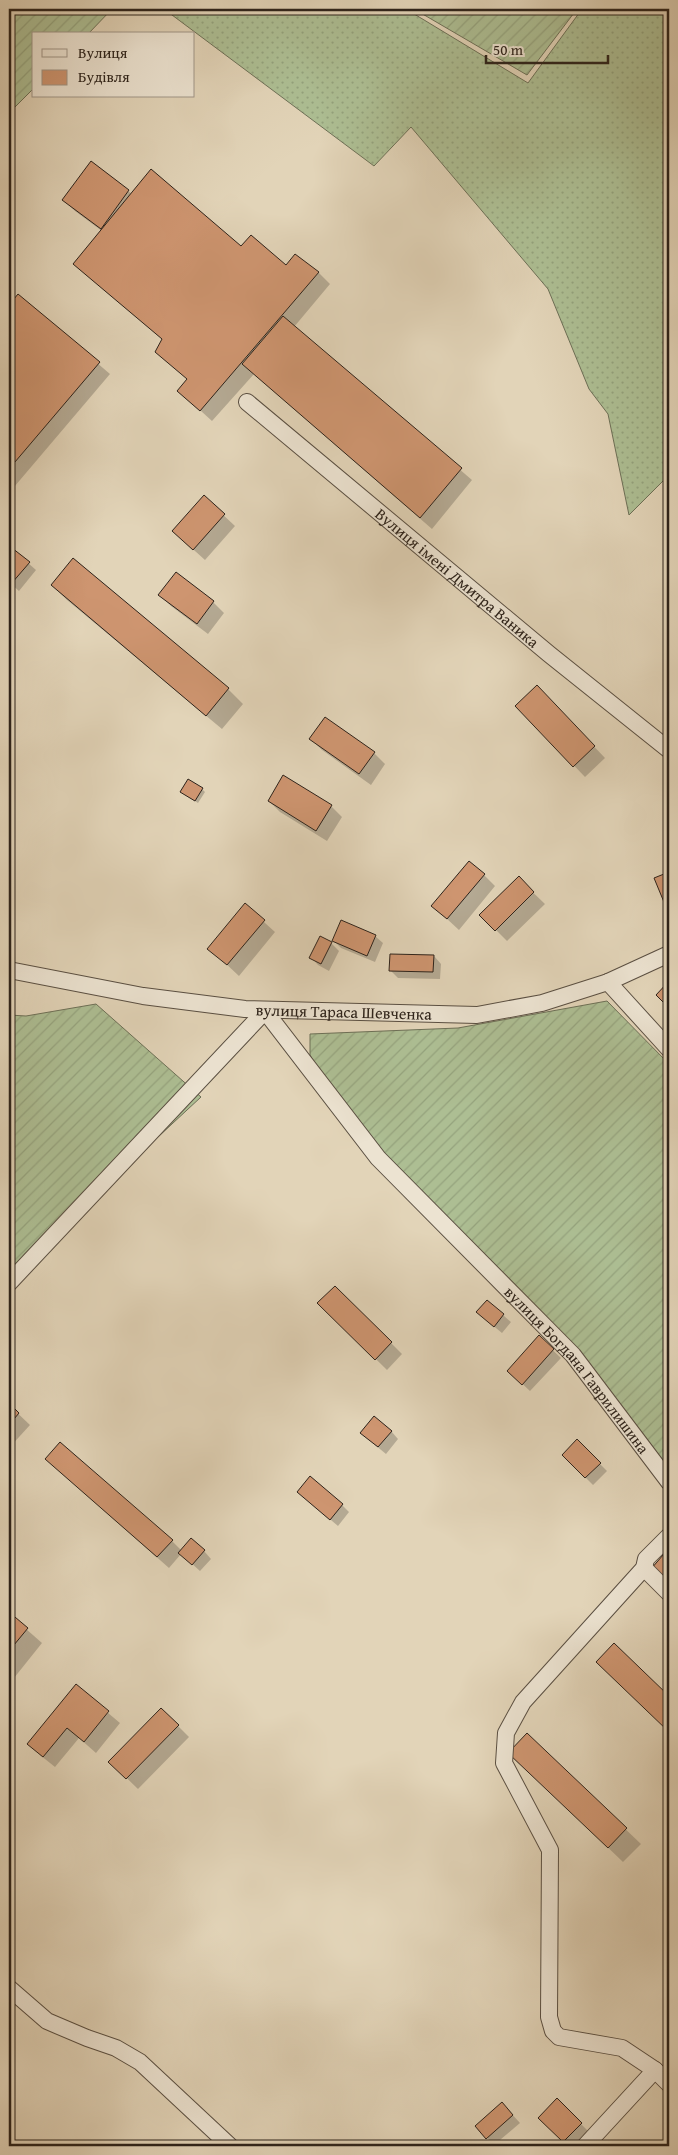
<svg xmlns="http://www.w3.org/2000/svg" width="678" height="2155" font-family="'Gentium Book Plus',serif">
  <defs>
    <pattern id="grass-dots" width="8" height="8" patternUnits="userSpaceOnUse" patternTransform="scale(1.25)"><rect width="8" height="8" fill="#adbe93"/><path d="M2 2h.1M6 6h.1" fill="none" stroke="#95a37e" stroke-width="1.8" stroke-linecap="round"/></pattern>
    <pattern id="garden-furrows" width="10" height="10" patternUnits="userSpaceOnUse" patternTransform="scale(1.25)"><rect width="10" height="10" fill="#adbe93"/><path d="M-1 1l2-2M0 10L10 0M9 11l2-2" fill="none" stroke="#95a37e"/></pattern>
  </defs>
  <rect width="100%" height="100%" fill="#e2d4b8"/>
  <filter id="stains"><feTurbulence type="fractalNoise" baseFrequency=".004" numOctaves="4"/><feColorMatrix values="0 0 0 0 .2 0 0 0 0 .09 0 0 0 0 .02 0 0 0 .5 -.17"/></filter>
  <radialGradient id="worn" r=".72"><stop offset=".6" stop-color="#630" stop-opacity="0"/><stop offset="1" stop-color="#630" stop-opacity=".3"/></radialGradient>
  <!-- grass -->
  <path fill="url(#grass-dots)" stroke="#6d7057" d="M164,9H406L528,83L582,9H667L669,11V475L629,515L608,414L589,389L548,289L411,127L374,166Z"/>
  <!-- garden -->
  <path fill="url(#garden-furrows)" stroke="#6d7057" d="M9,9H112L88,34H34V88L9,113Z
    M414,9H577L527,75Z
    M607,1001L669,1064V1472L634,1431L358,1138L310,1055V1034L458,1028Z
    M96,1004L201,1097L44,1243L9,1274V1015L26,1016Z"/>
  <!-- shadow -->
  <path fill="#0003" d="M91,163L132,194L241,248L286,267L295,256L319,273L330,284L294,327L472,480L432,529L254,374L212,421L179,391L188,380L163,340L74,264L102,231L75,211L64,200Z
    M19,296L110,374L9,493V307Z
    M204,497L235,526L205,560L185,542Z
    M12,549L36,570L19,591L9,582V554Z
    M74,559L228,689L243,704L222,729L67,600L52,585Z
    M160,595L213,602L224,613L208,634L171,606Z
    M548,698L605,758L585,777L517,706Z
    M311,739L374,753L385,764L371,785L322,750Z
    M202,789L205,792L198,803L185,795Z
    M269,801L331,806L342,817L327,841L280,812Z
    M484,875L495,886L459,930L433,906Z
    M518,878L545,904L507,941L481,915Z
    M245,905L275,932L239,976L209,948Z
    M375,936L383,943L375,962L341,948L333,940Z
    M321,938L331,943L339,951L329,971L318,965L311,957Z
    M434,956L441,964L440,979L398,978L390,970Z
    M335,1287L402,1354L387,1370L319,1303Z
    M487,1301L511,1322L502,1333L485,1319Z
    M539,1337L561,1358L530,1391L516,1378Z
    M9,1405L30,1425L9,1448Z
    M391,1431L398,1439L386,1454L369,1440Z
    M577,1441L607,1471L593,1485L563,1455Z
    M58,1470L172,1541L182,1551H204L211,1559L200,1571L181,1554L169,1568Z
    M306,1499L342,1505L349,1512L338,1526Z
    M9,1614L42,1643L14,1678L9,1673Z
    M76,1686L120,1723L96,1753L79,1738L55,1767L40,1755Z
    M161,1709L189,1737L138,1789L110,1762Z
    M527,1735L641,1844L623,1862L524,1767Z
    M557,2100L588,2131L574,2146H569L540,2118Z
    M509,2111L520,2123L494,2145L476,2126Z"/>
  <!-- building -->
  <path fill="#ce9570" stroke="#2d231b" d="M91,161L129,190L101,229L62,200Z
    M151,169L241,246L251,235L286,265L295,254L319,272L200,411L177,391L187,379L155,352L162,339L73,264Z
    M18,294L100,362L9,469V305Z
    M283,316L462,468L420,518L242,364Z
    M204,495L225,514L193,550L172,531Z
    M12,548L30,562L11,584L9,582V552Z
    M73,558L229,688L206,716L51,585Z
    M176,572L214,601L197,624L158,595Z
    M537,685L595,746L573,767L515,706Z
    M325,717L375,752L359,774L309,739Z
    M283,775L332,805L316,831L268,801Z
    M188,779L203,788L195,801L180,792Z
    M469,861L485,874L447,919L431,906Z
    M669,872V906L666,907L654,878Z
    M519,876L534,892L495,931L479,915Z
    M245,903L265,920L227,965L207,949Z
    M341,920L376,935L367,956L332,941Z
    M320,936L332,942L321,964L309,958Z
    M390,954L434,955L433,972L389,971Z
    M669,981V1008L656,995Z
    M335,1286L392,1342L375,1360L317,1303Z
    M487,1300L504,1314L494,1327L476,1312Z
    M539,1335L554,1349L522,1385L507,1371Z
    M9,1403L19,1413L9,1425Z
    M374,1416L392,1431L378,1447L360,1433Z
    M577,1439L601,1463L585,1478L562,1455Z
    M60,1442L173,1540L157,1557L45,1459Z
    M310,1476L343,1504L330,1520L297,1492Z
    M191,1538L205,1550L192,1565L178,1553Z
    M669,1548V1585L651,1569Z
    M9,1612L28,1628L9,1651Z
    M614,1643L669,1696V1732L596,1662Z
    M76,1684L109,1711L84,1742L67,1728L43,1757L27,1744Z
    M161,1708L179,1725L126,1779L108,1762Z
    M527,1733L627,1828L608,1848L508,1753Z
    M557,2098L582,2123L563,2142L538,2118Z
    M502,2102L513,2115L486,2139L475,2126Z"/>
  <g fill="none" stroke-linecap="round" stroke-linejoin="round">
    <!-- minor casing -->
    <g stroke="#5a4f42" stroke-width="18">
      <g id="minor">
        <path id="s1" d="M247,402L549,654L669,750"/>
        <path id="s2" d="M9,970L143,996L245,1009L477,1015L542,1003L608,982L669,954"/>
        <path d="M608,982L669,1049"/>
        <path id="s3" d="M9,1283L265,1011L378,1158L573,1355L669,1482"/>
        <path d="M669,1536L646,1559L644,1568L523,1702L506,1733L504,1763L550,1850L549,2017L553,2031L559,2037L622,2048L655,2070L669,2084"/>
        <path d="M644,1568L669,1593"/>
        <path d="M9,1988L47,2021L87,2038L116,2048L140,2062L230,2146"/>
        <path d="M585,2146L655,2070"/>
      </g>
    </g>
    <!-- minor -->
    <use href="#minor" stroke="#ece3d1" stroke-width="16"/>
  </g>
  <g text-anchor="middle" stroke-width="5" stroke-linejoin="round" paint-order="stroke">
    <!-- street labels -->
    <g font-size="16" fill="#2d231b" stroke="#ece3d1">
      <text dy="6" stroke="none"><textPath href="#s1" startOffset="274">Вулиця імені Дмитра Ваника</textPath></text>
      <text dy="6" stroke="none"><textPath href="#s2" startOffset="338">вулиця Тараса Шевченка</textPath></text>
      <text dy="6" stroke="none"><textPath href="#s3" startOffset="850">вулиця Богдана Гаврилишина</textPath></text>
    </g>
  </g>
  <!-- margin -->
  <rect width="678" height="2155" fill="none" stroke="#e2d4b8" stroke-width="30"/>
  <rect x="10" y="10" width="658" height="2135" fill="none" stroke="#2d231b" stroke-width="2.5"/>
  <rect x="15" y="15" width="648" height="2125" fill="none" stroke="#2d231b"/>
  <!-- legend -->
  <rect x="32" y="32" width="162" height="65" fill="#ece3d1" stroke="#a09688"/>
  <rect x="42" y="49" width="25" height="8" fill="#ece3d1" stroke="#a09688"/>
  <text x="78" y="58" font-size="15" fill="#2d231b">Вулиця</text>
  <rect x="42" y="70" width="25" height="15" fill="#ce9570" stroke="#a09688"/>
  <text x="78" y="82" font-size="15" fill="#2d231b">Будівля</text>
  <!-- scale -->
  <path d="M486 55v8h122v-8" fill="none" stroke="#2d231b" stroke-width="2.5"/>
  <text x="493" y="55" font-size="15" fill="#2d231b" stroke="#ece3d1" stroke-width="4" paint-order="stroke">50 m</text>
  <rect width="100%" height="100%" filter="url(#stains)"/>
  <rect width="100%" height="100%" fill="url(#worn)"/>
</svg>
